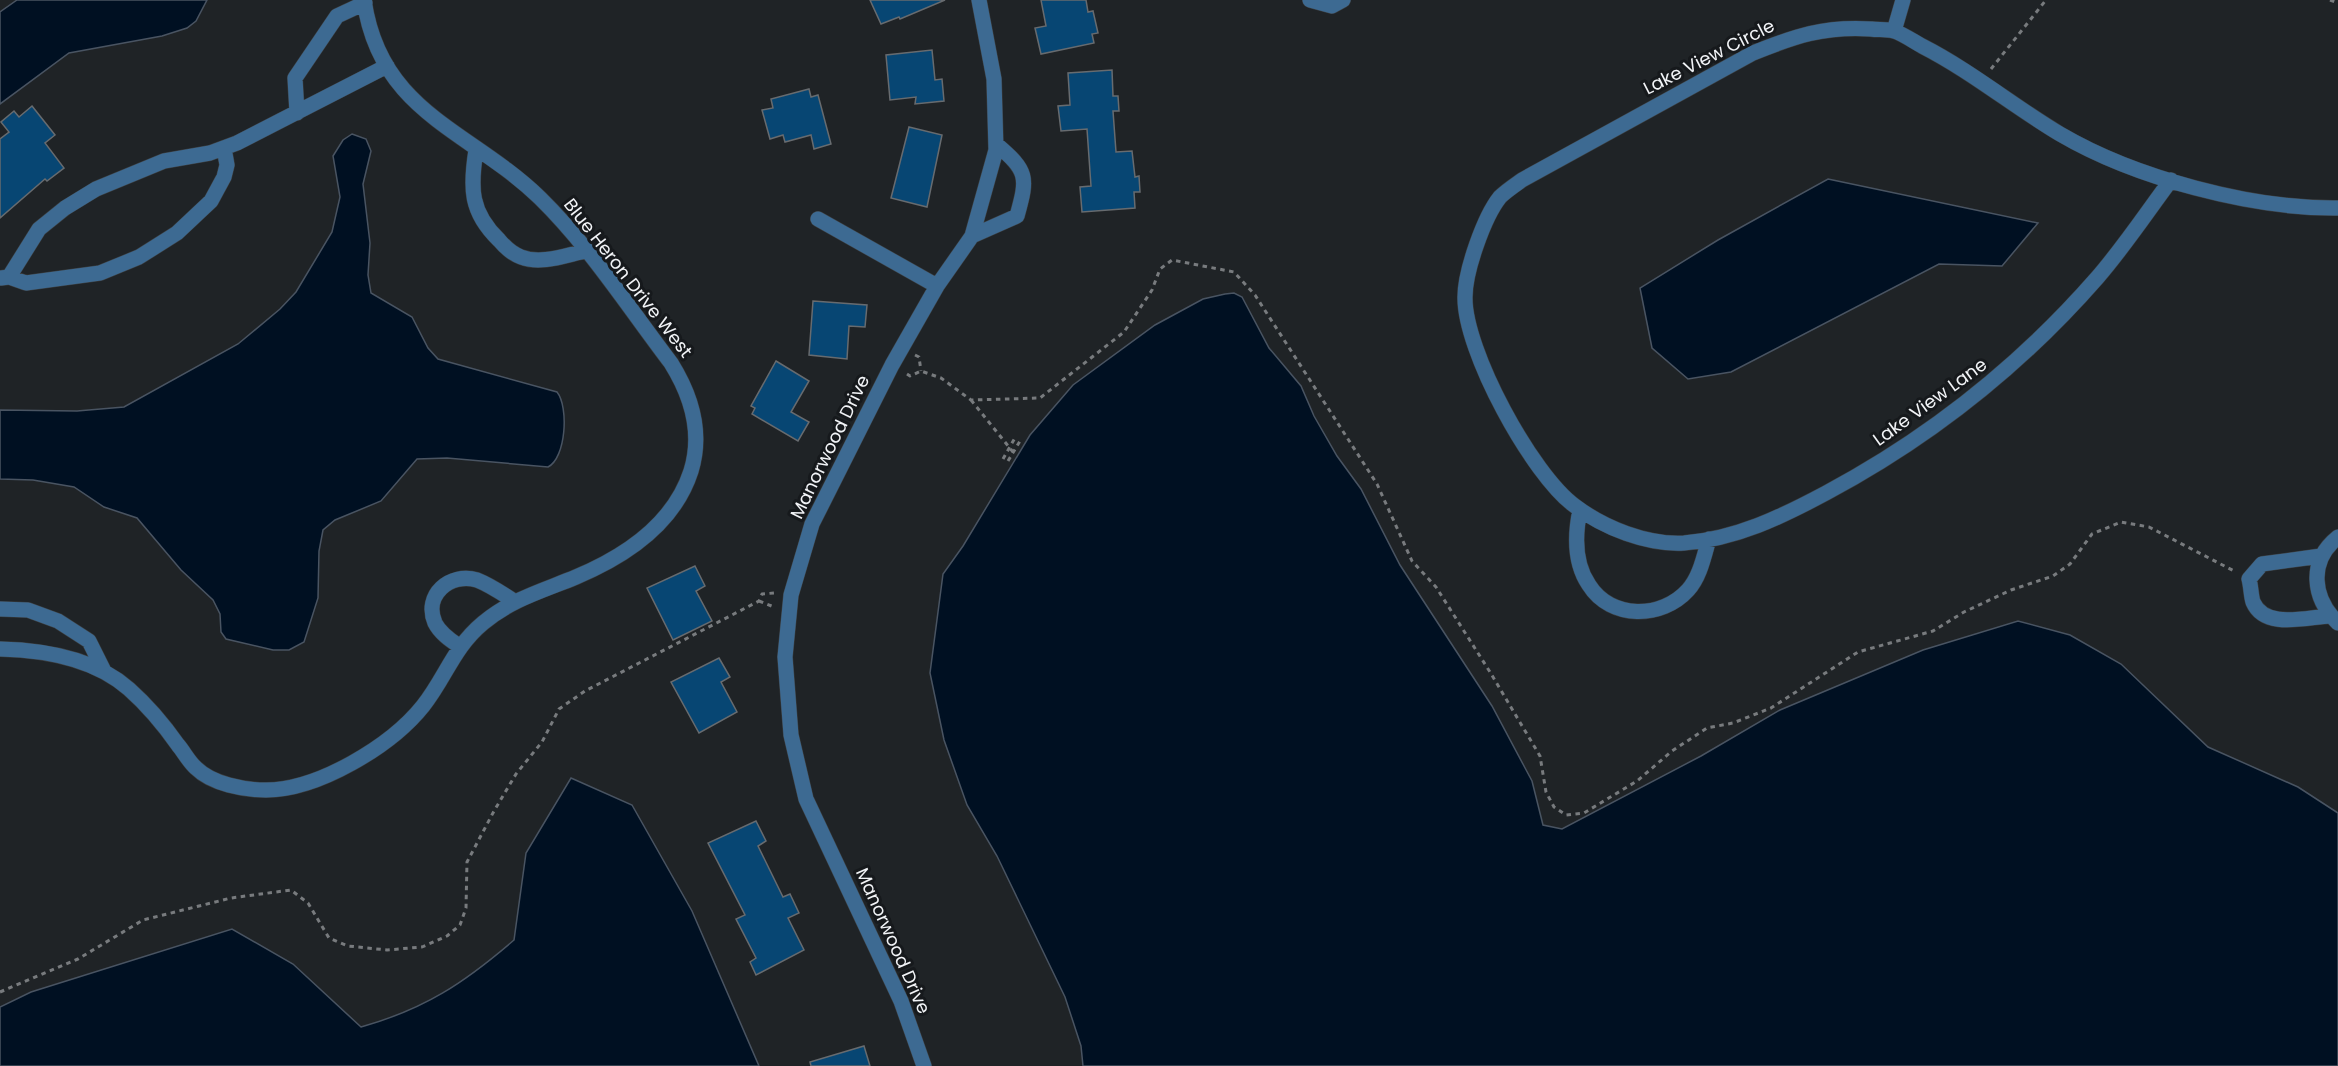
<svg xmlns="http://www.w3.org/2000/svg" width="2338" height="1066" font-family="Poppins,sans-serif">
  <rect width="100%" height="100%" fill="#1f2326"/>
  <!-- water -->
  <path fill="#001022" stroke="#495462" stroke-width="1.5" d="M17,0H207L196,21L187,28L162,36L69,53L0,104V12Z
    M352,134L366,139L371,151L363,184L370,243L368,275L371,293L412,317L428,348L438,359L557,392C569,407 566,458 548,467L447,458L417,459L381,501L335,520L323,530L319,551L318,598L304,642L289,650H273L226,639L221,632L220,614L213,600L181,570L137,518L104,507L74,487L33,480L0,479V410L77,411L124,407L238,344L280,309L296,292L332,232L340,197L333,156L343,140Z
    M1828,179L2038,223L2002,266L1939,264L1731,372L1688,379L1652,348L1640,288L1718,240Z
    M1225,294L1234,293L1242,297L1269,348L1301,386L1314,416L1337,456L1361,489L1400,565L1492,706L1532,781L1543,825L1562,829L1701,756L1780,710L1923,650L2018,621L2070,635L2121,664L2208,747L2298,787L2338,813V1066H1083L1081,1046L1065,997L997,856L967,805L944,740L930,673L943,574L963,546L1030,435L1073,385L1155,325L1203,299Z
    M571,778L632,805L692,911L759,1066H0V1007L31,992L232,929L293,964L361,1027C425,1009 464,983 514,940L526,853Z"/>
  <!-- building -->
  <path fill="#074673" stroke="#676b6f" stroke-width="1.5" d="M870,0H945L900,19L899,17L881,24Z
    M1041,0H1086L1088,12L1093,11L1098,33L1092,34L1094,43L1041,54L1035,28L1046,26Z
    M932,50L935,80L942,79L944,101L915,104L916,97L890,100L886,55Z
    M1112,70L1113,96H1118L1119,111H1113L1116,152L1132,151L1135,177L1139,176L1140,192H1134L1135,208L1082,212L1080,187L1091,186L1087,129L1061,131L1058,106L1070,105L1068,73Z
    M809,89L811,97L818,95L831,144L814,149L811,135L785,142L783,135L770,139L762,110L773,108L771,99Z
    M32,106L55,135L45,143L64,168L47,181L45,179L0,218V139L9,132L1,122L14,111L19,117Z
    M909,127L942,135L927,207L891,198Z
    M813,301L867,305L865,327L849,326L847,359L809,355Z
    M776,361L809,381L791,412L809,422L798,441L752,414L755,408L751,406Z
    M695,566L705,586L696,591L712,621L673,640L647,588Z
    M719,658L730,677L721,682L737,712L699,733L671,682Z
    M756,821L766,841L758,846L783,897L790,894L799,913L788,918L804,950L756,975L750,962L756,958L736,919L745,915L708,843Z
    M864,1046L870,1066H811L810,1062Z"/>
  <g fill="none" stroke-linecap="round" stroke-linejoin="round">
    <!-- minor casing -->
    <g stroke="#3d4043" stroke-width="16">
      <path id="minor" d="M1310,0L1332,6L1343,0
        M1894,31L1903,0
        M297,113L295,78L337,16L365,3
        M476,150C470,188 470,212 499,240C504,246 513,254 521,257C541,265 566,255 586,251
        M2171,180C2147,212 2124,247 2097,278C2020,366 1929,438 1826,493C1781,517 1736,539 1684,543C1647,545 1604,528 1575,506C1532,475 1464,350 1465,297C1465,271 1484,217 1500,197C1506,191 1515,185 1522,180L1753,53C1795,36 1824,26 1871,29C1878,30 1887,29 1894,31C1903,34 1913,41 1922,46C1971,71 2013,106 2060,134C2135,178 2252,209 2338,208
        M818,219L937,286
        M972,236L1017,216C1028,177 1028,171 996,144
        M9,277L39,229L65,208L96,189L164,161L210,153L237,143L387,66
        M1,278L9,277L26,283L100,273L139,257L177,233L211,201L224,177L227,165L224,148
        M1580,510C1575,534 1574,563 1589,585C1611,620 1662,619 1688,590C1700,577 1704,556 1709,539
        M2338,537C2308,561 2312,598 2338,623
        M2321,556L2262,564L2249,579C2251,586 2251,596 2253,602C2265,630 2307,617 2330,616
        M0,609L28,610L58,621L89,641L104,671
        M459,646C450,640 440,633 435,623C423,595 450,572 477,580C490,585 503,594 514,601
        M0,649C44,650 95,659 129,689C147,705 164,725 178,745C184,752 189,762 196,768C212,784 244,790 266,790C318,790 391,746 423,706C446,677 453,648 483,623C512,599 542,591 576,577C626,556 674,524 691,471C703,432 691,395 671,363C629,308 590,247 540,198C470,130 380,113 364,0
        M924,1066L901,1001L806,799L791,735L785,657L791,595L812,524L892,365L937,286L972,236L996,150L994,79L979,0"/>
    </g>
    <!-- path -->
    <path stroke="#787b7e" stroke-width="3" stroke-dasharray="4.5 4.5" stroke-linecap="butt" d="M2330,0L2338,3
      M1991,69L2046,0
      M915,355L919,357L921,371
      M907,374L910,376L921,371L941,378L971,400L1040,398L1124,332L1152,290L1160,269L1172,260L1234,272L1255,295L1377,484L1412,561L1436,587L1490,672L1540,756L1546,792L1554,807L1566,815L1584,813L1637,781L1672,751L1707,728L1733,723L1771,708L1858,652L1933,631L1964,612L2011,590L2053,576L2070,564L2092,534L2121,522L2149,527L2236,572
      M971,400L1013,452
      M1003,459L1016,436
      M1008,461L1020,441
      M759,601L774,607
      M0,992L78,959L143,920L231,898L291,890L308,903L329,938L348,946L387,950L422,947L447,936L460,925L466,908L467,862L494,811L516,774L542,742L559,709L585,691L759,601L762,594L774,593"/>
    <!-- minor -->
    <use href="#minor" stroke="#3d6a92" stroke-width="15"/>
  </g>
  <g text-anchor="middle" stroke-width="6" stroke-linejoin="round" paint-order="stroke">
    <!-- street labels -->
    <g font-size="18" fill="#f2f4f7" stroke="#16191c">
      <text transform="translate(1709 57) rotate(-27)" y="6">Lake View Circle</text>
      <text transform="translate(628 278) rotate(52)" y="6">Blue Heron Drive West</text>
      <text transform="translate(1930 402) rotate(-36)" y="6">Lake View Lane</text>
      <text transform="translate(830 447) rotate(-64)" y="6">Manorwood Drive</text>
      <text transform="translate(893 941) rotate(66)" y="6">Manorwood Drive</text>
    </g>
  </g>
</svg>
